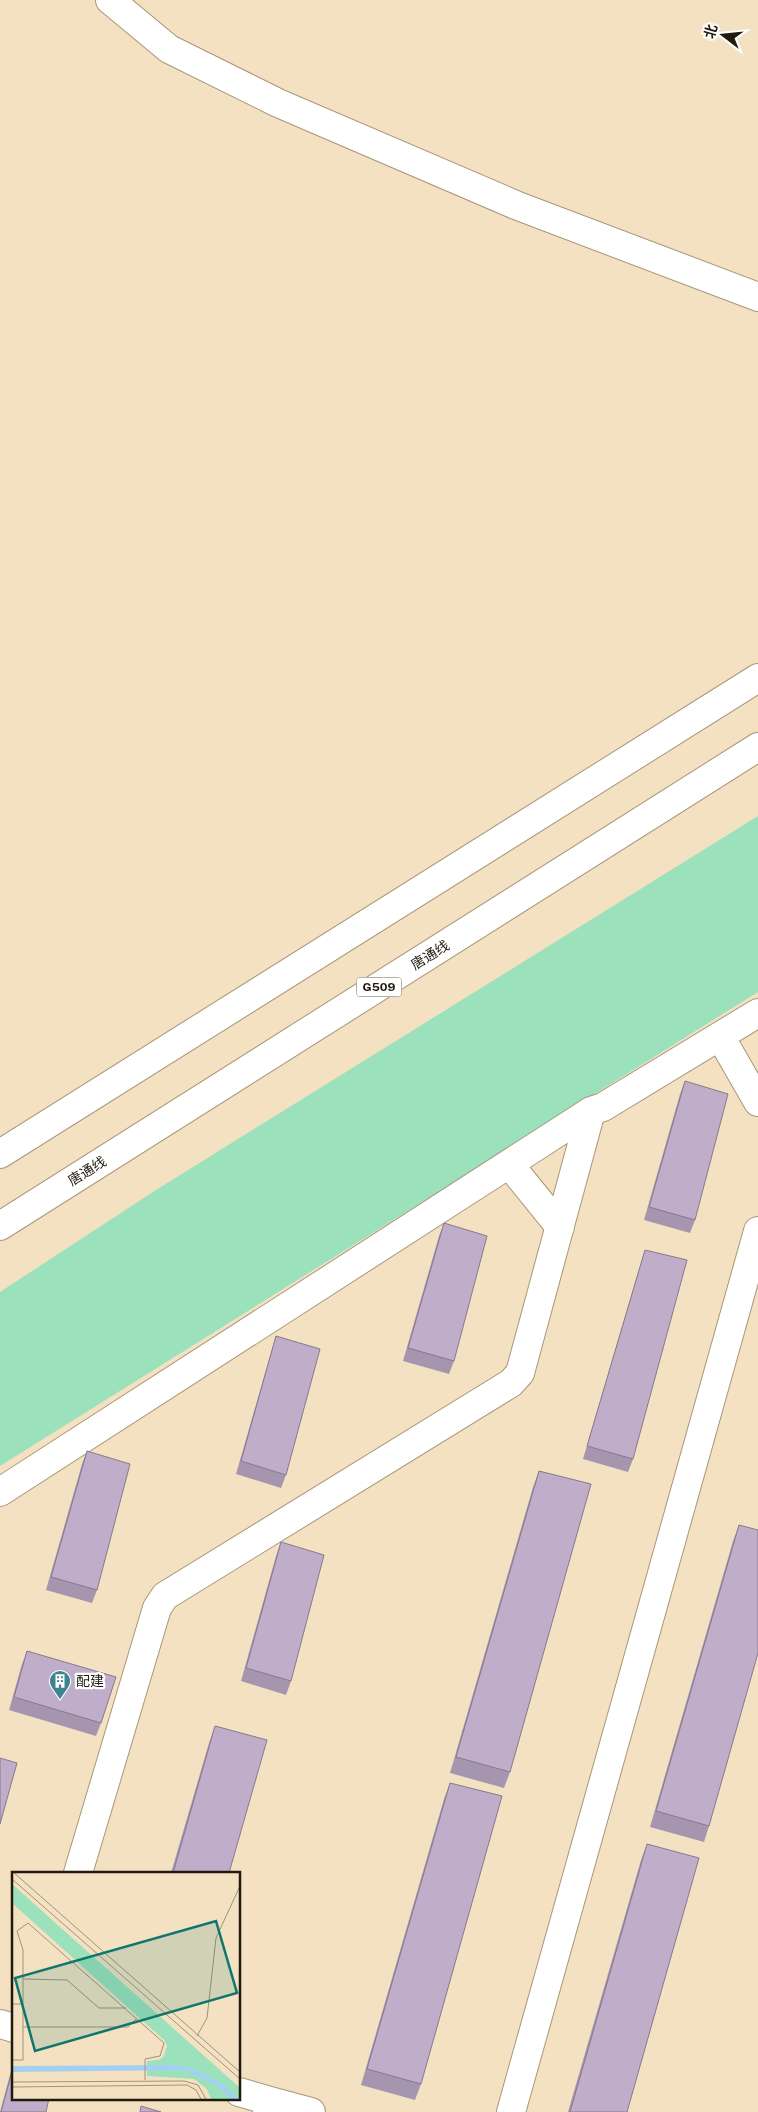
<svg xmlns="http://www.w3.org/2000/svg" width="758" height="2112" font-family="'Public Sans','Noto Sans SC',sans-serif">
  <rect width="100%" height="100%" fill="#f4e1c2"/>
  <!-- green -->
  <path fill="#9be1bc" d="M758,816V992L0,1466V1292L156,1190Z"/>
  <g fill="none" stroke-linecap="round" stroke-linejoin="round">
    <!-- minor casing -->
    <g stroke="#a89679" stroke-width="30">
      <path id="minor" d="M110,0L169,49L278,103L518,206L758,297
        M720,1036L758,1102
        M509,1164L560,1227
        M0,1492L591,1111L603,1107L758,1013
        M78,1873L157,1608L165,1596L511,1383L520,1373L591,1111
        M0,2024L14,2028
        M239,2092L270,2101
        M267,2112L270,2101L311,2112
        M511,2112L758,1231"/>
    </g>
    <!-- highway casing -->
    <g stroke="#a89679" stroke-width="30">
      <path id="highway" d="M0,1154L758,678
        M0,1226L758,747"/>
    </g>
    <!-- minor -->
    <use href="#minor" stroke="#fff" stroke-width="28"/>
    <!-- highway -->
    <use href="#highway" stroke="#fff" stroke-width="28"/>
  </g>
  <!-- wall -->
  <path fill="#a595ae" d="M685,1081L695,1220L690,1233L644,1220L680,1094Z
    M444,1223L454,1361L449,1374L403,1361L439,1236Z
    M645,1250L633,1459L628,1472L583,1459L641,1263Z
    M276,1336L286,1475L281,1488L236,1474L272,1349Z
    M87,1451L97,1590L92,1603L46,1590L82,1464Z
    M539,1471L510,1772L504,1788L450,1773L533,1487Z
    M739,1525L709,1826L704,1842L650,1827L733,1541Z
    M281,1542L291,1681L286,1695L241,1681L276,1556Z
    M27,1651L101,1723L96,1736L9,1710L22,1664Z
    M215,1726L229,1873H171L209,1743Z
    M450,1783L421,2084L415,2100L361,2085L444,1799Z
    M647,1844L627,2112H568L641,1860Z
    M14,2060V2098L46,2112H0Z"/>
  <!-- building -->
  <path fill="#c0adca" stroke="#86798d" d="M685,1081L728,1094L695,1220L649,1207Z
    M444,1223L487,1236L454,1361L408,1348Z
    M645,1250L687,1260L633,1459L587,1446Z
    M276,1336L320,1349L286,1475L241,1461Z
    M87,1451L130,1464L97,1590L51,1577Z
    M539,1471L591,1484L510,1772L456,1757Z
    M739,1525L758,1530V1653L709,1826L656,1811Z
    M281,1542L324,1555L291,1681L246,1668Z
    M27,1651L116,1677L101,1723L14,1697Z
    M215,1726L267,1740L229,1873H173Z
    M0,1758L17,1763L0,1824Z
    M450,1783L502,1796L421,2084L367,2069Z
    M647,1844L699,1858L627,2112H570Z
    M14,2064V2098H49L46,2112H1Z
    M141,2106L161,2112H140Z"/>
  <!-- icons -->
  <defs>
    <g id="building-pin" transform="scale(1.125)"><path d="M0 17L-7.5 6A9.5 9.5 0 1 1 7.5 6Z" fill="#3e8390" stroke="#fff"/><path d="M-4-6H4V6H1V3H-1V6H-4ZM-2.5-4.3h1.7v1.8h-1.7ZM.8-4.3h1.7v1.8H.8ZM-2.5-1h1.7V.8h-1.7ZM.8-1h1.7V.8H.8Z" fill="#fff"/></g>
  </defs>
  <g fill-rule="evenodd">
    <use href="#building-pin" x="60" y="1681"/>
  </g>
  <g text-anchor="middle" stroke-width="4.5" stroke-linejoin="round" paint-order="stroke">
    <!-- shield labels -->
    <rect fill="#fff" stroke="#645f57" stroke-width="1" x="356.5" y="977.5" width="45" height="19" rx="4"/>
    <g font-size="12" font-weight="bold" fill="#211b0f">
      <text x="379" y="991">G509</text>
    </g>
    <!-- street labels -->
    <g font-size="14" fill="#211b0f" stroke="#fff">
      <text transform="translate(430 955) rotate(-32)" y="5">唐通线</text>
      <text transform="translate(87 1171) rotate(-32)" y="5">唐通线</text>
    </g>
    <!-- poi labels -->
    <g font-size="14" fill="#211b0f" stroke="#fff" text-anchor="start">
      <text x="76" y="1686">配建</text>
    </g>
  </g>
  <!-- overview -->
  <g transform="translate(12 1872)">
    <rect width="228" height="228" fill="#f4e1c2"/>
    <path d="M0,12L227,215V227H199L195,217L182,207L135,204V189L147,188L152,184L155,174L152,168L0,31Z" fill="#9be1bc"/>
    <path d="M166,193L180,196L210,212L227,227H220L205,214L173,198L0,200V194Z" fill="#a3d0f2"/>
    <path fill="none" stroke="#a0927a" stroke-width="1" d="M1,0L228,200M0,7L228,207M11,107L55,108L87,136H114M0,132H11V188H0M11,132V78L5,59L16,51L152,171L148,184L133,187V208M11,155H116L125,146M185,164L195,146L204,66L228,14M0,210L172,209L186,213L194,227M0,215L175,213L184,218L189,227"/>
    <path fill="#0f766e" fill-opacity="0.15" stroke="#0f766e" stroke-width="2.5" d="M204,49L225,121L23,179L3,106Z"/>
    <rect width="228" height="228" fill="none" stroke="#211b0f" stroke-width="2.5"/>
  </g>
  <!-- north arrow -->
  <g transform="translate(723 35) rotate(286)" stroke="#ffffff" stroke-width="4" paint-order="stroke">
  <path d="M0-4L9 19L0 12L-9 19Z" fill="#211b0f"/>
  <text y="-8" font-size="14" font-weight="bold" text-anchor="middle" fill="#211b0f">北</text>
  </g>
</svg>
